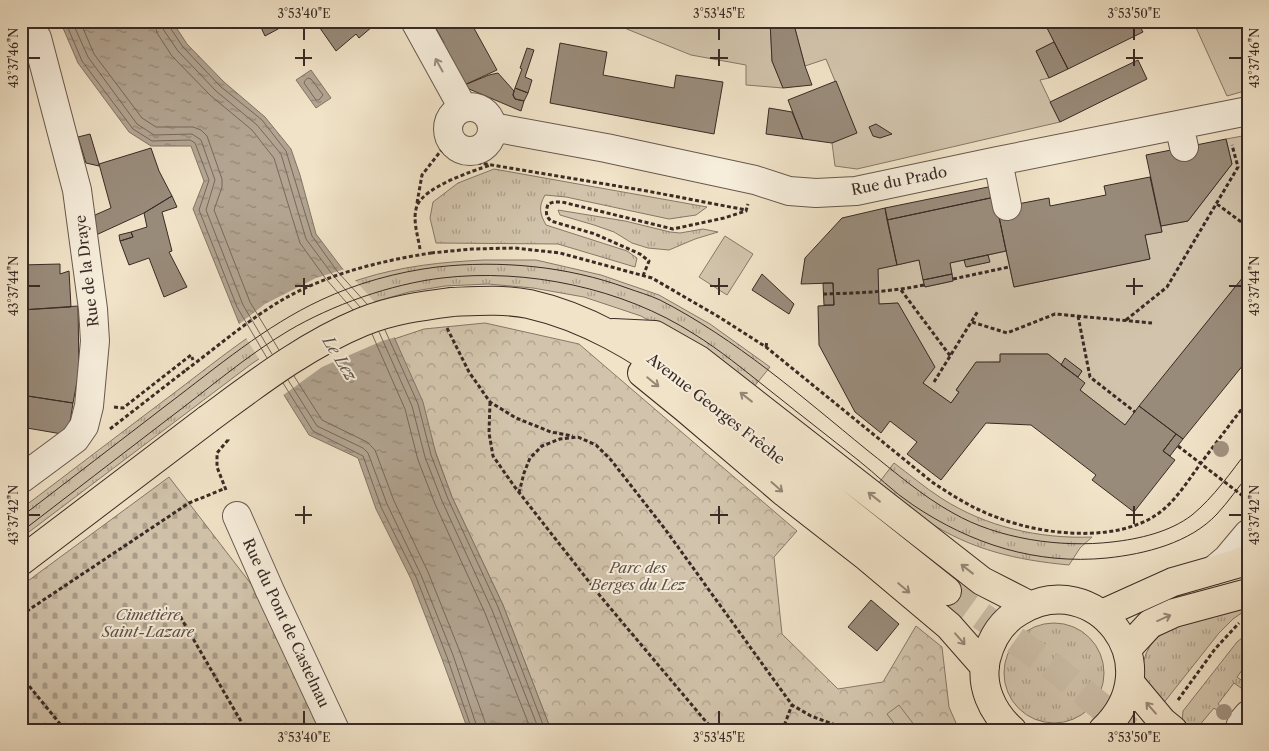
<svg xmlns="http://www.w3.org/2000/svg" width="1269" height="751" font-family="'Libre Caslon Text',serif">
  <defs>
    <pattern id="grass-tufts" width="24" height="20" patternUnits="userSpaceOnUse" patternTransform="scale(1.25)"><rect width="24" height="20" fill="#d2c4ac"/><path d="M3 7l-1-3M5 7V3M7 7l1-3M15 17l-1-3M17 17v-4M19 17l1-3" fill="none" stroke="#ab9f8c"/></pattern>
    <pattern id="forest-crowns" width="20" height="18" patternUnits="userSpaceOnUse" patternTransform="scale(1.25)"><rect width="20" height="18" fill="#d2c4ac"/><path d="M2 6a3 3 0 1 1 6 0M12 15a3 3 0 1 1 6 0" fill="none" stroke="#ab9f8c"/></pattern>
    <pattern id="cemetery-stones" width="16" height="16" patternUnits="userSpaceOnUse" patternTransform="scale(1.25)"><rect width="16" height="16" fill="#d2c4ac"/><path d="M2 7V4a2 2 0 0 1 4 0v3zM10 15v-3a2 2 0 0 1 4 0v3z" fill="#ab9f8c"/></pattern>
    <pattern id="water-ripples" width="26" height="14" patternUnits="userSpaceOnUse" patternTransform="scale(1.25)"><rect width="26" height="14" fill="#b2a491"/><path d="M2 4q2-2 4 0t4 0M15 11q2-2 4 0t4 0" fill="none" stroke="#928676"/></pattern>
  </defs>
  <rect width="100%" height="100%" fill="#f1e3c8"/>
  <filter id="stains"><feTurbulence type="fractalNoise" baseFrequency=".004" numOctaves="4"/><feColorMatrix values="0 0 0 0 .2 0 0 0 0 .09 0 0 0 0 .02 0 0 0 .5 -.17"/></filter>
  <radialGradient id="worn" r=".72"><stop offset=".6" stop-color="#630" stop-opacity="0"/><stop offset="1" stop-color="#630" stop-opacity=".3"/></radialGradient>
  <!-- grass -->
  <path fill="url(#grass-tufts)" stroke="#867868" d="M494,169L707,207L696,215L669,219L566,197L545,195C538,207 540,214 546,225L627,251L637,258L635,267L558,244L436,243L430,218L433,202L458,183Z
    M558,210L625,221L670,232L680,233L703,229L718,232L695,239L669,250L648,248L632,243L614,232L594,225L560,215Z
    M484,260H536L601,275L659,295L710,324L770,367L753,388L691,344L641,316L584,297L533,288L488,284L445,286L409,292L374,302L291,337L250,365L21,538V509C74,469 126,429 178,390C237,345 289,302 361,279C402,266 442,262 484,260Z
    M894,463C909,474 924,487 941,498C986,527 1039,539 1092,537L1080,548L1069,565C1016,560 972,550 927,521C910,510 894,496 878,484Z
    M1241,609L1243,612L1233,619L1219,633L1162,705C1157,699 1152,693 1148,687C1143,680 1142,668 1144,660C1154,620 1208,619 1241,609Z
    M1004 673a50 50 0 1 1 100 0a50 50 0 1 1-100 0Z
    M1248,633V662L1237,677L1248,685V693L1234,683L1218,704L1231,715L1228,719L1214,708L1198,727L1200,730H1189L1182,722L1183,711L1237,642Z"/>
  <!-- forest -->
  <path fill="url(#forest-crowns)" stroke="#867868" d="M485,323L579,344L797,531L774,557L782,634L838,689L883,682L916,626L942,647L949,707L959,730H551L503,605L452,497L394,339L424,329Z"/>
  <!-- cemetery -->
  <path fill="url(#cemetery-stones)" stroke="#867868" d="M169,477L264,601L326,730H21V586Z"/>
  <!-- garden -->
  <path fill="#d2c4ac" stroke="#867868" d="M607,21H770L772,61L783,88L746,85V65L691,55Z
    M793,21H1057L1047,27L1054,42L1036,51L1049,78L1040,80L1060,122L857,169L835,166L832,143L856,132L826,59L805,66Z
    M1193,21H1248V90L1227,96Z
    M1248,135V271L1125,425L1080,390L1078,377L1082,371L1065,359L1061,365L1048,354H1001L1000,362L976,363L956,390L959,392L951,403L923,383L898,303L879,304L878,269L919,260L925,287L953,281L950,263L964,260L967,267L989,262L988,255L1006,251L1014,287L1150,259L1145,235L1162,232L1161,226L1188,221L1232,164L1226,139Z
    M725,236L753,254L727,295L699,277Z
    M899,705L918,730H899L887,714Z"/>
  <!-- water -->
  <path fill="url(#water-ripples)" stroke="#827466" d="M60,21H172L187,44L224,82L265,117L291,149L300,175L316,234L341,267L386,319L423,402L436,454L452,497L503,605L551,730H468L442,659L411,579L376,509L358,458L309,435L239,323L193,209L204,181L191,146H151L129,132L78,63Z
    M311,70L331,98L316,108L296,80Z"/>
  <!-- pier -->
  <path fill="#f1e3c8" d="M345,269L388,317L396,337L382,341L322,367L282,396L238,325L265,304L316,278Z"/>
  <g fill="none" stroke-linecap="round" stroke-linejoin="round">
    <!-- shore -->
    <path stroke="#76685b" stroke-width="1" d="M65,21L82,61L133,129L152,141L190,140L195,143L209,180L199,210L237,307L267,358
      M72,21L88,57L137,124L154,135L192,134L201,140L215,180L206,210L243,305L272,354
      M80,21L94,54L142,118L156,127H193L201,130L207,136L222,179V187L214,210L250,302L279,350
      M154,21L157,33L172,56L211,96L252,130L274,158L300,243L326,279L353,310
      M162,21L163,29L178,51L216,91L257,125L281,154L306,239L332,274L360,307
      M168,21L169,26L183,47L220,86L262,120L286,151L312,236L337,271L367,304
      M308,78L311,79L323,95L319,100H316L304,83L305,81Z
      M385,330L418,404L431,455L448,499L498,607L545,730
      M379,332L412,406L425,457L442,501L492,610L539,730
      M372,334L405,409L418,460L435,504L485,613L531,730
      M294,376L322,420L367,442L375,450L394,501L428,572L460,652L485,722L486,730
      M288,380L317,426L363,448L368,453L387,504L421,575L453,655L478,730
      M283,383L313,431L363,456L381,507L416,577L447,657L472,730"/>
  </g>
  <!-- building -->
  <path fill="#998b7a" stroke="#392b25" d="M258,21H291V22L265,36Z
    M379,21L359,38L356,34L336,51L315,21Z
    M437,21H470L497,70L462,86L439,46L444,43L433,23Z
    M770,21H793L805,66L812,85L783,88L772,61Z
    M1057,21H1137L1143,32L1068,69L1046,26Z
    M1054,42L1068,69L1049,78L1036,51Z
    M560,43L607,52L603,75L674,88L676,75L723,82L714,134L550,103Z
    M527,48L534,50L525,77L532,80L528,93L515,88L522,69L520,68Z
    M1138,60L1147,79L1060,122L1050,102Z
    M498,73L514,91L513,95L515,99L524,101L521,111L462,86L489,75Z
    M836,81L857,133L832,143L803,139L788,100Z
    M515,88L528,93L524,101L515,99L513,95Z
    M769,108L792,112L803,139L766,134Z
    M876,124L892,134L880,138L873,136L869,127Z
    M90,134L99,164V166L86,163L78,137Z
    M1226,139L1232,164L1188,221L1161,226L1146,155Z
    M151,148L159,171L172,196L144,213L96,235L95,215L111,208L99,164Z
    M1150,177L1162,232L1145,235L1150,259L1014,287L997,208L1049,198L1050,206L1106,195L1104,186Z
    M993,186L995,197L887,220L885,208Z
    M172,196L177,207L162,212L172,251L169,252L187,287L164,297L149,258L129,265L120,241L133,237L131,232L147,227L144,213Z
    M995,197L1006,251L950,263L952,274L923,280L919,260L897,265L887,220Z
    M885,208L897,265L878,269L879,304L898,303L935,367L923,383L951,403L959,392L956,390L976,362H1000V354H1048L1085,383L1080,390L1125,425L1139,406L1176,434L1163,451L1175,460L1134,512L1092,480L1096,475L1031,425L986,423L941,480L907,454L917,442L890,421L881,433L855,412L819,345L818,306L834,305L833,283L801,284L805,258L842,218Z
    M131,232L133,237L120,241L119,235Z
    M988,255L990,262L966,267L964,260Z
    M60,264V274L69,271L71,307L21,310V265Z
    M1248,271V359L1183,439L1139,406Z
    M762,274L794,304L789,314L752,290Z
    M952,274L953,281L925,287L923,280Z
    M823,283H833L834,305H824Z
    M78,306L79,371L73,403L21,395V310Z
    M1065,358L1082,371L1078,377L1061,365Z
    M21,395L73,403L68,435L21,427Z
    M1176,434L1183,439L1170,456L1163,451Z
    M871,600L899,624L877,651L848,627Z"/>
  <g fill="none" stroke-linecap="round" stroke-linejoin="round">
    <!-- major-tunnel -->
    <path stroke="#ccbea7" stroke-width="28" stroke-dasharray="28 14" stroke-linecap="butt" d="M947,591L1058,671L1129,730"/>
    <!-- minor casing -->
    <g stroke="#67594e" stroke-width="30">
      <path id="minor" d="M415,21L463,108
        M448 129a22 22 0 1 1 44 0a22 22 0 1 1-44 0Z
        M1179,125L1184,147
        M492,127L606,148L755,180L789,191L816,193L856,191L998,161L1248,111
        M998,161L1007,206
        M21,479L75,439L84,426L89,406L95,341L93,309L77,190L37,38
        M237,516L270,591L335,730
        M1214,570L1227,559L1248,534
        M1239,730L1242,722L1248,715"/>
    </g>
    <!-- major casing -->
    <g stroke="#392b25" stroke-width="30">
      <path id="major" d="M452,302C477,301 503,299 529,304C587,317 638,348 686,383L947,591
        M613,333L655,335L699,360L982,581L1029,605
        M642,373L685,408L785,493L867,557L949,626L985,667
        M21,561L208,419
        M1102,614L1173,582L1236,564L1248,559
        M1127,649L1150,624L1174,613L1248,593
        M1131,684L1162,721L1173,730
        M1012,730C992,712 980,686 986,659C991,639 1002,621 1020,611C1094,566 1173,664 1103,730"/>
    </g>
    <!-- path -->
    <path stroke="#392b25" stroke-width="3" stroke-dasharray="4 2.5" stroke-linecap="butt" d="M441,150L448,155L462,160L647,191L746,210
      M417,203L422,175L450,139
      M1217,204L1248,227
      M420,249C418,236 412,219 417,206C424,187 472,171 491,165
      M431,253L472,249L515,248L560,253L652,278L719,317L766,347L932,482C953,496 975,510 999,518C1045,536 1124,544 1164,509C1180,495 1191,476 1204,459C1219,439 1233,420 1248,401
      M643,276L649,261L640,254L595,234L551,221C545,216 546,211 548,204L554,202H562L673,229L724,218L746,211L748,204
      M953,279L1009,267
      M901,290L951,357
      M823,294C858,293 891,292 924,285
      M1078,316L1090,377L1135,412
      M1126,320L1167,287L1238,167L1232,145
      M972,322L1007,333L1055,314L1152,323
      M447,328L469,372L490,402L516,418L551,432L573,436
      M766,347L767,341
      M934,382L978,311
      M490,402L489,433L493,456L514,486L601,597L713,730
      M114,407L123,408L191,355L193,360
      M110,429L186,370
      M1178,446L1248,500
      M226,490L217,467V453L228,440L227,438
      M519,493L524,473L530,458L542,446L560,439L578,437L596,445L611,460L665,529L792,705L811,716L849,730
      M177,611L246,730
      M21,615L189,503L226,488
      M21,676L65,730
      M1178,700L1215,649L1239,623
      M780,730L784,726L792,705"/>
    <!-- minor -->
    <use href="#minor" stroke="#f6eddb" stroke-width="28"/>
    <!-- major -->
    <use href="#major" stroke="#f1e3c8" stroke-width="28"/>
    <!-- tram -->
    <path stroke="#392b25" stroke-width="1" d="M21,517C70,479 119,442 168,404C217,367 265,326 321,300C357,283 397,272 437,267C500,260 567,266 627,288C638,292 649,295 660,300C736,339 801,396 867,450C895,472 922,496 953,513C998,539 1061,548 1112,542C1139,539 1170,532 1192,515C1214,497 1231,472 1248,450
      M21,532C70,494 119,457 168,419C207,390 246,356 288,331C332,305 391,284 442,278C526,268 623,288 694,334C720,350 744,370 768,389C798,413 828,436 858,460C876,474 893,492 913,505C971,544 1036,565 1107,558C1145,554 1190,543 1217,514C1228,502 1238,488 1248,475"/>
    <!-- major-bridge casing -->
    <g stroke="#392b25" stroke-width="30" stroke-linecap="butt">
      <path id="major-bridge" d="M208,419C257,383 306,345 362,322C391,310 421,306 452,302"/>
    </g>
    <!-- path-bridge -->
    <path stroke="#392b25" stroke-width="3" stroke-dasharray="4 2.5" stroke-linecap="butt" d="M186,370C217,347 248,320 282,300C327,274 380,261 431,253"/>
    <!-- major-bridge -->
    <use href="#major-bridge" stroke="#f1e3c8" stroke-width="28"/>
  </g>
  <!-- trees -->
  <g fill="#a19381">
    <circle cx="1221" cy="449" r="8"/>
    <circle cx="1224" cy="712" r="8"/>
  </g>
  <!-- one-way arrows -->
  <defs><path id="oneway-shaft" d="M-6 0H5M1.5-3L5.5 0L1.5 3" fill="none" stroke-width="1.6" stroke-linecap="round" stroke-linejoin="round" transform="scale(1.25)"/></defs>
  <use stroke="#988c80" href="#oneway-shaft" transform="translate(439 65) rotate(-119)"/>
  <g stroke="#958776">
    <use href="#oneway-shaft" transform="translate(653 382) rotate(39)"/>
    <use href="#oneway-shaft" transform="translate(746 397) rotate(-142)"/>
    <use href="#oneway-shaft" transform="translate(777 487) rotate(41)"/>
    <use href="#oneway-shaft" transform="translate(874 497) rotate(-142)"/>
    <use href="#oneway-shaft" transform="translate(967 569) rotate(-142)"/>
    <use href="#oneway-shaft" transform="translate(904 588) rotate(40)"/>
    <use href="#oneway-shaft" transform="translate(1164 618) rotate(-24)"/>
    <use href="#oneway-shaft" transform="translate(960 639) rotate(49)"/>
    <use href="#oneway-shaft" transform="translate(1151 708) rotate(-131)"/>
  </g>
  <!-- ticks -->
  <path fill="none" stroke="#392b25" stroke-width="2" d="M304,28V40M719,28V40M1134,28V40M304,49V66M719,49V66M1134,49V66M28,58H40M295,58H312M710,58H728M1126,58H1143M1229,58H1242M304,278V295M719,278V295M1134,278V295M28,286H40M295,286H312M710,286H728M1126,286H1143M1229,286H1242M304,506V524M719,506V524M1134,506V524M28,515H40M295,515H312M710,515H728M1126,515H1143M1229,515H1242M304,711V724M719,711V724M1134,711V724"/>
  <g text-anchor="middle" stroke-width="4" stroke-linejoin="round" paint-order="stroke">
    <!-- street labels -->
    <g font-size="15" fill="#392b25" stroke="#f6eddb">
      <text transform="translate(899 181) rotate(-11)" y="5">Rue du Prado</text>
      <text transform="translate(87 271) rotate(-97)" y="5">Rue de la Draye</text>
      <text transform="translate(716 409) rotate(38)" y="5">Avenue Georges Frêche</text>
      <text transform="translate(286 623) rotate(65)" y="5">Rue du Pont de Castelnau</text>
    </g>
    <!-- park labels -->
    <g font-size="15" font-style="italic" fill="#5f5147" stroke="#f6eddb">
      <text x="638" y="573">Parc des<tspan x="638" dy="17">Berges du Lez</tspan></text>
      <text x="148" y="620">Cimetière<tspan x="148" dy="17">Saint-Lazare</tspan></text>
    </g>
    <!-- water labels -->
    <g font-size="16" font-style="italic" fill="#5d4f45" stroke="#f6eddb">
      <text transform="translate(340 358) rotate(58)" y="6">Le Lez</text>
    </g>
  </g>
  <!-- margin -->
  <rect width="1269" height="751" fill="none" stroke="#f1e3c8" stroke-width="55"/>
  <rect x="28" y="28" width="1214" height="696" fill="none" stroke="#392b25" stroke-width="2"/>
  <g font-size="12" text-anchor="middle" fill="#392b25">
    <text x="304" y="18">3°53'40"E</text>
    <text x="719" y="18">3°53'45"E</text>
    <text x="1134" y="18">3°53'50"E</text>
    <text transform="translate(14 58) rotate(-90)" y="4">43°37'46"N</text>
    <text transform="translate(1255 58) rotate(-90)" y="4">43°37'46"N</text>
    <text transform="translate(14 286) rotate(-90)" y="4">43°37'44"N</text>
    <text transform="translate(1255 286) rotate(-90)" y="4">43°37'44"N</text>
    <text transform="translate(14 515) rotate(-90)" y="4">43°37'42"N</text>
    <text transform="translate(1255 515) rotate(-90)" y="4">43°37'42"N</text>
    <text x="304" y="742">3°53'40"E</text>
    <text x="719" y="742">3°53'45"E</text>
    <text x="1134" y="742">3°53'50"E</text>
  </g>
  <rect width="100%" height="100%" filter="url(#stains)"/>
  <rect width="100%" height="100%" fill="url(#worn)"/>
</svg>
